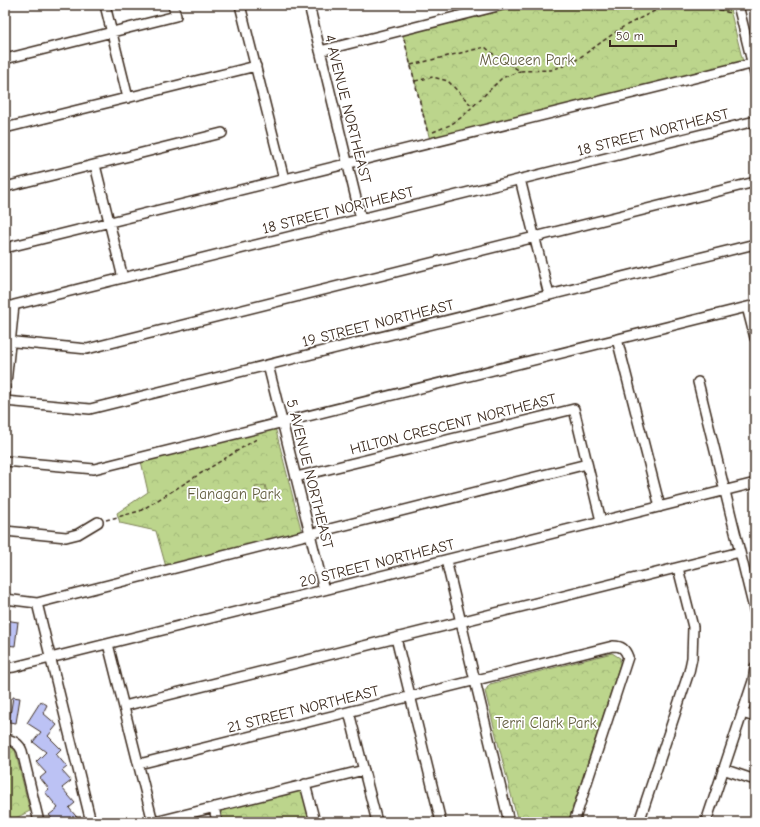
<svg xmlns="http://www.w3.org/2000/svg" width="760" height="827" font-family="'Comic Neue',sans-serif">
  <defs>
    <pattern id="park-crowns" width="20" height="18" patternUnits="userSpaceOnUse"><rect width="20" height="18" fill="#bcd58c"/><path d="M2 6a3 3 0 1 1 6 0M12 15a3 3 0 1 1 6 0" fill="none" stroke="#a2b778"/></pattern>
  </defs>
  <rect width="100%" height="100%" fill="#fff"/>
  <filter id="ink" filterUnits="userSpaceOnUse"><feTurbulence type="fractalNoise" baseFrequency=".025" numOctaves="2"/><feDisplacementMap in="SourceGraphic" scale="8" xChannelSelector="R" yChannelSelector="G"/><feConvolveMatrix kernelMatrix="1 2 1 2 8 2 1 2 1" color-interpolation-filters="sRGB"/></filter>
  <g filter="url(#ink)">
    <!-- park -->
    <path fill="url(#park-crowns)" stroke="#7c8055" d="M524,5H729L743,62L430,140L403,35Z
      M275,427L302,533L166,567L156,531L120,523L117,513L148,492L141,461Z
      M612,653L620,658V664L568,822H518L485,691L490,684Z
      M5,746L11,747L15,750L30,811L8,822H5Z
      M303,790L310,822H223L220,810Z"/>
    <!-- garden -->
    <path fill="#bcd58c" stroke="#7c8055" d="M265,485L269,500L259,503L255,487Z"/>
    <!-- building -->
    <path fill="#bcc2f4" stroke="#3b2a1e" d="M5,620L18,622L15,646L5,645Z
      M13,697L20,698L16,723L9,722Z
      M41,701L47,705L43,713L57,725L48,736L61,749L56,754L67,767L62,771L71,781L62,788L75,803L69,808L81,822H55L49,815L58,808L45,792L49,789L40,778L46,773L36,762L46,752L33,742L41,732L27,723Z"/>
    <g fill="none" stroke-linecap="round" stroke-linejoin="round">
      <!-- minor casing -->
      <g stroke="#3b2a1e" stroke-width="12">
        <path id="minor" d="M105,5L128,98
          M240,5L284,179
          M309,5L361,219
          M738,5L755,74
          M320,51L502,5
          M5,59L176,16L173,5
          M5,128L256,66
          M95,165L123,278
          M520,179L549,295
          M5,187L222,133
          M5,248L755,63
          M747,307L755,338
          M617,339L660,507
          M5,341L87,349L755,182
          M268,365L324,590
          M698,382L755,613
          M5,393L14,305L755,121
          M5,401L90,409L755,244
          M5,461L94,469L755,305
          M296,477L574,409L601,521
          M5,531L66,537L78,534L98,522
          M446,560L509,822
          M5,599L37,603L587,464
          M37,603L91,822
          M396,638L441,822
          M108,644L153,822
          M5,668L14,667L755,483
          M124,706L740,552
          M349,712L377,822
          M742,713L755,717
          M5,739C13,740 19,743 22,751L39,822
          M139,764L613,646C622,646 625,649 628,657L574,822
          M723,769L755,780
          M305,784L315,822
          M214,807L217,822
          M155,822L364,770
          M639,822L689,672L692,658L693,627L678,568
          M706,822L753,681L755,667"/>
      </g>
      <!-- path -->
      <path stroke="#3b2a1e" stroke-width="1.5" stroke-dasharray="4 3" stroke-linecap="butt" d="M691,5L708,6L730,13
        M404,39L428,134
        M411,65L485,47L493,54L520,71L551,70L572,63L623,27L666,5
        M415,81L433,77L448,81L472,106
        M433,132L450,125L462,117L502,78L520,71
        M106,520L140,511L258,438"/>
      <!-- minor -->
      <use href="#minor" stroke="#fff" stroke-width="9"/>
    </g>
  </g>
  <g text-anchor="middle" stroke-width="3.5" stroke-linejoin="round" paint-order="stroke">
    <!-- park labels -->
    <g font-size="15" fill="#625d3f" stroke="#fff">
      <text x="527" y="65">McQueen Park</text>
      <text x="234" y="499">Flanagan Park</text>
      <text x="546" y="728">Terri Clark Park</text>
    </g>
    <!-- street labels -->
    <g font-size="15" fill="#3b2a1e" stroke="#fff">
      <text transform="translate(348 109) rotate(76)" y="5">4 AVENUE NORTHEAST</text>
      <text transform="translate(653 132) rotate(-14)" y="5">18 STREET NORTHEAST</text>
      <text transform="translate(338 210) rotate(-14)" y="5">18 STREET NORTHEAST</text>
      <text transform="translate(378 323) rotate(-14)" y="5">19 STREET NORTHEAST</text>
      <text transform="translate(453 424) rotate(-14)" y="5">HILTON CRESCENT NORTHEAST</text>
      <text transform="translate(310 474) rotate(76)" y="5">5 AVENUE NORTHEAST</text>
      <text transform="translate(377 563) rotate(-14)" y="5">20 STREET NORTHEAST</text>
      <text transform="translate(303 709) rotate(-14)" y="5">21 STREET NORTHEAST</text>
    </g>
  </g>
  <!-- margin -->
  <rect width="760" height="827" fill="none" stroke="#fff" stroke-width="20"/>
  <rect x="10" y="10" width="740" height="807" fill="none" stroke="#3b2a1e" stroke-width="1.5" filter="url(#ink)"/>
  <!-- scale -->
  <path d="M610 40v6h66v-6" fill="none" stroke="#3b2a1e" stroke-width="2"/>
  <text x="616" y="40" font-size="12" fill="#3b2a1e" stroke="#ffffff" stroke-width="3" paint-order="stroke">50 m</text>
</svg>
